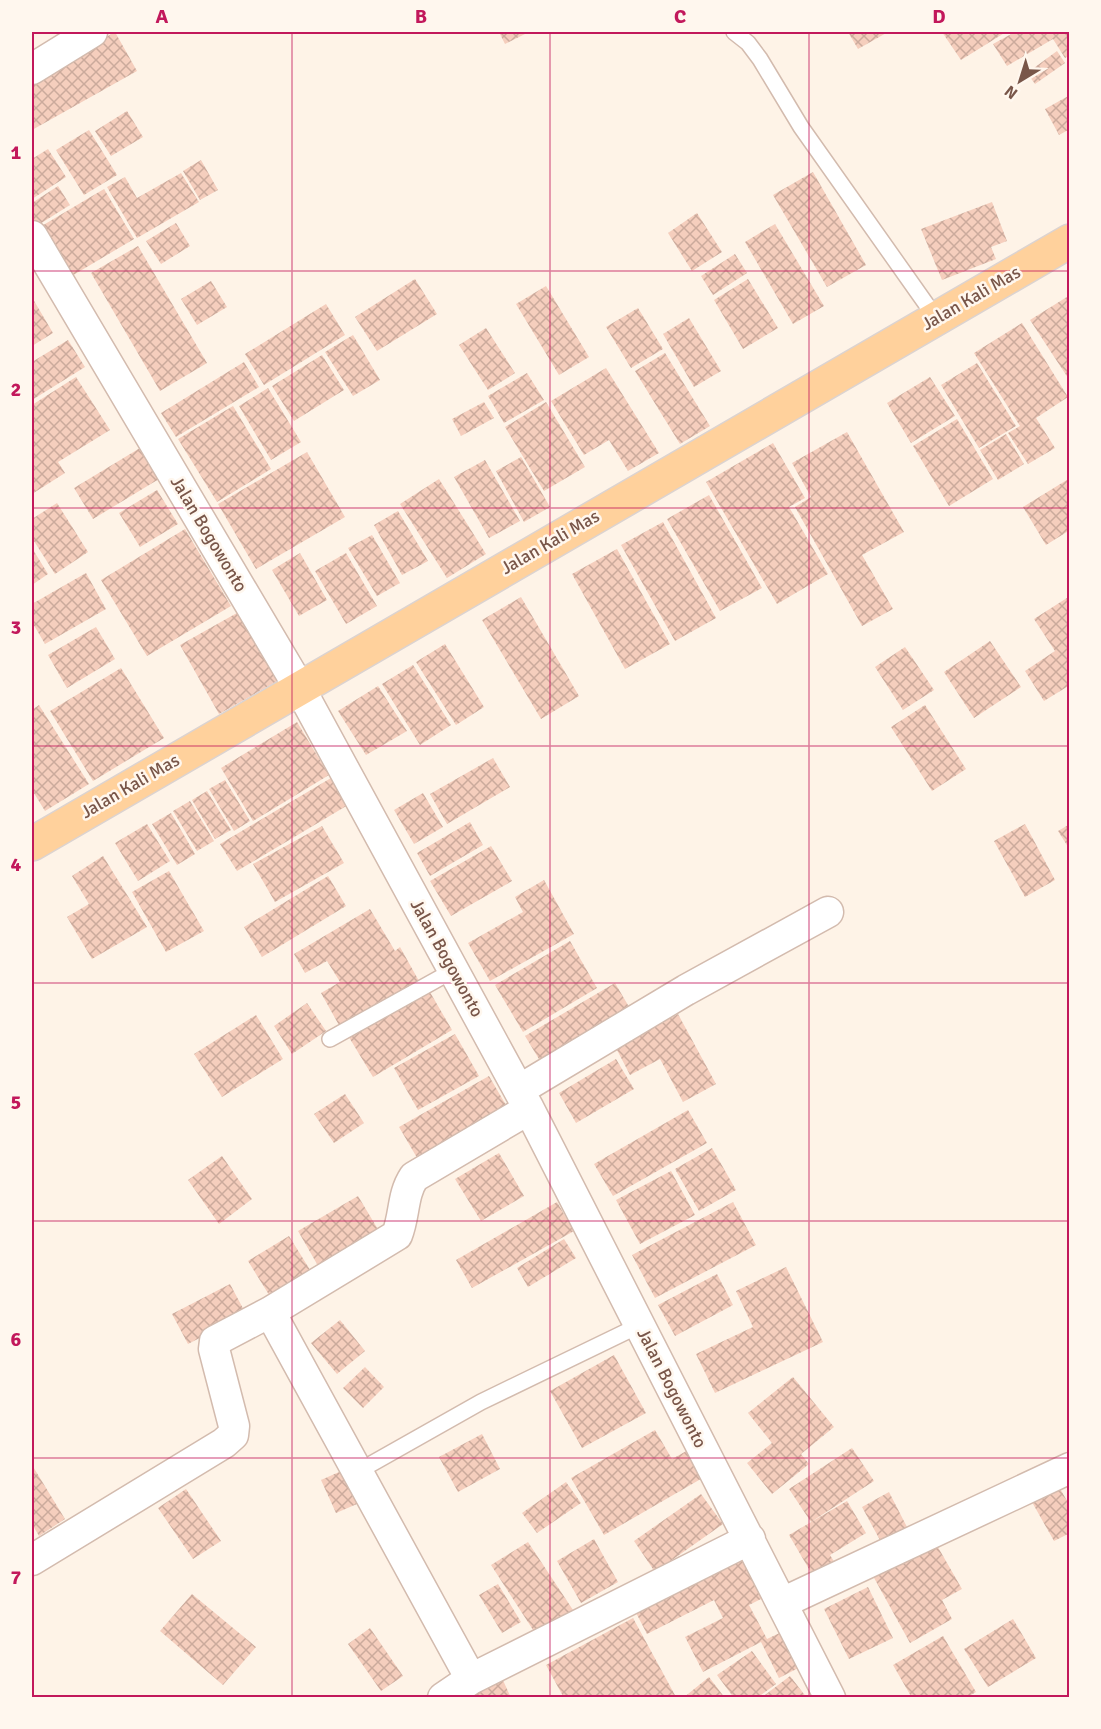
<svg xmlns="http://www.w3.org/2000/svg" width="1101" height="1729" font-family="Signika,sans-serif">
  <defs>
    <pattern id="building-cross-hatch" width="8" height="8" patternUnits="userSpaceOnUse" patternTransform="scale(1.5)"><rect width="8" height="8" fill="#f5cebd"/><path d="M0 0l8 8M0 8l8-8" fill="none" stroke="#cbaa9c"/></pattern>
  </defs>
  <rect width="100%" height="100%" fill="#fef3e7"/>
  <!-- building -->
  <path fill="url(#building-cross-hatch)" d="M115,32L137,71L32,130V79Z
    M499,32H529L505,44Z
    M848,32H888L858,49Z
    M942,32H1006L961,60Z
    M1015,32H1070V55L1065,58L1053,39L1007,66L993,44Z
    M1057,51L1065,63L1035,84L1027,73Z
    M1070,95V129L1059,135L1045,109Z
    M127,111L143,137L111,156L95,131Z
    M89,130L117,175L84,195L56,150Z
    M48,149L66,177L32,199V159Z
    M201,160L218,190L200,200L183,171Z
    M813,172L866,265L827,287L773,195Z
    M181,173L199,202L137,238L107,187L125,177L137,198Z
    M58,186L70,205L35,227L32,221V203Z
    M104,189L134,239L70,277L40,227Z
    M992,202L1007,241L991,247L996,259L942,280L921,229Z
    M697,213L722,252L692,271L668,233Z
    M176,223L190,246L161,264L146,241Z
    M775,224L824,306L793,324L745,242Z
    M138,246L207,363L160,391L91,273Z
    M735,254L747,273L713,295L701,276Z
    M415,279L437,314L377,351L355,317Z
    M748,279L778,328L743,349L714,300Z
    M211,281L227,307L197,325L181,299Z
    M546,286L589,357L559,375L516,304Z
    M1070,295V381L1030,320Z
    M33,299L53,333L32,346V300Z
    M326,304L345,335L264,385L245,354Z
    M638,308L663,349L631,368L606,327Z
    M689,318L721,371L694,387L663,334Z
    M1022,323L1068,397L1036,418L1055,448L1028,464L1008,433L1020,426L974,353Z
    M486,328L515,373L488,390L459,345Z
    M353,335L380,380L353,396L325,352Z
    M68,340L85,367L32,400V362Z
    M665,353L710,426L680,444L635,371Z
    M322,355L344,390L294,421L272,386Z
    M244,362L259,387L176,437L161,413Z
    M977,363L1016,426L979,448L941,385Z
    M606,368L659,453L628,471L609,440L584,455L551,401Z
    M527,373L544,400L504,423L488,396Z
    M76,377L110,430L58,462L65,473L32,494V405Z
    M930,377L955,416L911,443L887,403Z
    M268,388L301,442L271,460L239,406Z
    M484,402L494,418L461,436L452,419Z
    M546,402L585,467L544,491L505,427Z
    M233,406L271,469L217,502L178,439Z
    M957,419L993,479L949,506L913,446Z
    M847,432L904,532L862,555L893,609L862,626L795,507L811,497L792,463Z
    M1006,434L1024,464L998,480L980,450Z
    M773,443L805,498L789,507L828,574L777,604L706,482Z
    M140,448L159,479L93,519L74,488Z
    M307,452L345,517L256,569L218,504Z
    M521,457L550,507L524,522L496,471Z
    M485,460L520,521L489,538L454,477Z
    M1070,478V530L1046,545L1023,507Z
    M439,479L486,554L447,578L400,504Z
    M157,490L178,524L140,547L119,513Z
    M709,495L762,588L720,611L667,519Z
    M57,503L88,552L55,574L32,538V519Z
    M398,511L428,561L402,575L374,525Z
    M663,522L716,618L675,641L621,545Z
    M185,529L231,606L147,656L101,580Z
    M372,535L400,583L377,596L348,548Z
    M32,548L48,574L32,585Z
    M617,549L670,644L625,669L572,574Z
    M300,553L327,600L299,616L272,570Z
    M346,553L377,606L346,624L315,571Z
    M86,573L106,609L45,644L32,622V604Z
    M1070,596V685L1044,701L1025,671L1055,651L1034,619Z
    M521,597L579,696L541,719L482,620Z
    M244,609L283,678L219,714L180,645Z
    M96,627L115,659L67,688L48,655Z
    M990,641L1021,687L974,718L944,672Z
    M445,644L484,707L456,725L416,662Z
    M905,647L934,690L903,710L875,667Z
    M413,665L451,725L420,745L382,684Z
    M121,668L164,738L93,781L50,711Z
    M378,686L407,731L366,755L338,711Z
    M39,705L89,784L45,811L32,790V710Z
    M925,705L966,769L932,791L891,727Z
    M297,722L329,775L253,821L221,768Z
    M493,758L510,787L447,824L430,794Z
    M331,778L348,805L237,871L220,844Z
    M225,780L250,821L234,831L209,789Z
    M207,791L231,830L215,839L192,800Z
    M423,793L443,827L414,844L394,810Z
    M190,801L214,841L197,851L173,811Z
    M171,813L195,854L177,865L152,824Z
    M470,822L483,845L430,876L417,853Z
    M147,824L170,861L138,881L115,843Z
    M1025,824L1055,880L1025,897L994,841Z
    M1070,824V850L1058,831Z
    M322,826L344,863L275,902L253,864Z
    M491,846L512,881L451,916L430,881Z
    M103,856L147,927L92,959L67,917L89,904L72,876Z
    M169,871L204,931L166,952L132,892Z
    M328,876L346,906L262,957L244,927Z
    M544,880L574,934L490,981L468,943L523,912L515,897Z
    M370,909L395,951L400,947L419,981L340,1027L321,993L340,982L327,961L305,973L294,954Z
    M570,941L597,988L523,1032L495,985Z
    M615,983L635,1017L545,1069L525,1036Z
    M427,987L452,1030L373,1077L347,1034Z
    M307,1003L326,1031L292,1054L274,1026Z
    M678,1014L716,1084L683,1102L660,1059L630,1075L616,1048Z
    M256,1015L283,1059L222,1097L194,1054Z
    M455,1034L479,1076L418,1110L394,1068Z
    M616,1059L634,1089L576,1123L559,1093Z
    M489,1076L513,1117L423,1168L399,1127Z
    M345,1094L364,1123L334,1143L314,1114Z
    M688,1110L707,1143L613,1196L594,1164Z
    M712,1148L736,1190L699,1211L675,1169Z
    M499,1153L524,1196L481,1221L455,1179Z
    M222,1156L252,1199L219,1224L188,1180Z
    M671,1171L695,1215L640,1244L616,1200Z
    M358,1196L382,1236L321,1271L298,1231Z
    M557,1202L574,1231L472,1288L456,1260Z
    M733,1202L756,1245L655,1298L632,1255Z
    M289,1236L312,1273L271,1298L248,1261Z
    M564,1239L576,1258L528,1287L517,1268Z
    M786,1267L823,1342L715,1393L696,1354L753,1327L736,1291Z
    M717,1274L733,1305L675,1336L658,1305Z
    M230,1284L246,1314L188,1344L172,1314Z
    M340,1320L365,1351L337,1374L311,1343Z
    M614,1355L646,1413L582,1448L550,1391Z
    M365,1367L384,1387L363,1408L343,1388Z
    M793,1377L834,1427L801,1454L809,1464L772,1494L747,1463L772,1443L748,1413Z
    M655,1430L672,1459L690,1449L706,1476L604,1535L571,1478Z
    M482,1434L500,1469L458,1492L439,1457Z
    M852,1448L874,1481L811,1522L789,1489Z
    M32,1465L65,1519L39,1536L32,1524Z
    M348,1468L364,1501L336,1513L321,1480Z
    M1055,1480L1070,1506V1533L1054,1541L1028,1495Z
    M566,1482L581,1503L537,1533L522,1513Z
    M186,1489L221,1541L193,1559L158,1508Z
    M889,1492L907,1527L881,1542L862,1507Z
    M701,1494L723,1524L655,1572L634,1541Z
    M847,1501L866,1533L830,1555L838,1568L816,1581L789,1535Z
    M594,1539L618,1582L581,1603L557,1561Z
    M528,1542L573,1610L535,1633L491,1565Z
    M935,1542L962,1589L942,1600L952,1619L910,1643L873,1576Z
    M747,1549L771,1594L749,1605L767,1639L792,1627L810,1662L779,1678L761,1642L703,1672L685,1637L723,1618L714,1600L647,1634L633,1607Z
    M498,1584L521,1622L502,1633L479,1595Z
    M868,1587L893,1638L849,1659L824,1609Z
    M192,1594L256,1647L223,1685L160,1631Z
    M633,1618L676,1697L564,1698L546,1665Z
    M1013,1619L1036,1658L988,1687L964,1649Z
    M370,1628L403,1676L381,1691L348,1644Z
    M943,1636L976,1692L966,1698H912L893,1665Z
    M752,1651L776,1684L757,1698H734L717,1675Z
    M790,1676L807,1698H761Z
    M709,1677L725,1698H683Z
    M502,1678L511,1698H457Z"/>
  <g fill="none" stroke-linecap="round" stroke-linejoin="round">
    <!-- lane casing -->
    <g stroke="#d3bbae" stroke-width="18">
      <path id="lane" d="M734,32L748,43L760,59L801,127L936,318
        M330,1039L454,970
        M357,1472L481,1402L640,1325"/>
    </g>
    <!-- street casing -->
    <g stroke="#d3bbae" stroke-width="33">
      <path id="street" d="M32,69L92,32
        M32,236L299,687L529,1109L830,1698
        M519,1090L686,990L828,912
        M270,1312L471,1679
        M32,1560L224,1443L233,1435L234,1426L214,1349L215,1341L270,1312L397,1235C405,1215 402,1195 414,1177L529,1109
        M782,1603L1070,1468
        M443,1698L471,1679L750,1539"/>
    </g>
    <!-- primary casing -->
    <g stroke="#dcd3d0" stroke-width="36">
      <path id="primary" d="M32,844L1070,241"/>
    </g>
    <!-- lane -->
    <use href="#lane" stroke="#fff" stroke-width="15"/>
    <!-- street -->
    <use href="#street" stroke="#fff" stroke-width="30"/>
    <!-- primary -->
    <use href="#primary" stroke="#ffd19c" stroke-width="33"/>
  </g>
  <!-- grid -->
  <path fill="none" stroke="#c2185b" stroke-width="1.5" stroke-opacity="0.55" d="M292,32V1698M550,32V1698M809,32V1698M32,271H1070M32,508H1070M32,746H1070M32,983H1070M32,1221H1070M32,1458H1070"/>
  <g text-anchor="middle" stroke-width="5" stroke-linejoin="round" paint-order="stroke">
    <!-- street labels -->
    <g font-size="18" fill="#795649" stroke="#fff7ee">
      <text transform="translate(971 298) rotate(-30)" y="6">Jalan Kali Mas</text>
      <text transform="translate(209 534) rotate(59)" y="6">Jalan Bogowonto</text>
      <text transform="translate(550 542) rotate(-30)" y="6">Jalan Kali Mas</text>
      <text transform="translate(130 786) rotate(-30)" y="6">Jalan Kali Mas</text>
      <text transform="translate(447 958) rotate(61)" y="6">Jalan Bogowonto</text>
      <text transform="translate(672 1388) rotate(63)" y="6">Jalan Bogowonto</text>
    </g>
  </g>
  <!-- border -->
  <rect width="1101" height="1729" fill="none" stroke="#fff7ee" stroke-width="66"/>
  <!-- north arrow -->
  <g transform="translate(1020 81) rotate(218)" stroke="#fff7ee" stroke-width="4.5" paint-order="stroke">
  <path d="M0-4.5L10 22L0 15L-10 22Z" fill="#795649"/>
  <text y="-9" font-size="16" font-weight="bold" text-anchor="middle" fill="#795649">N</text>
  </g>
  <rect x="33" y="33" width="1035" height="1663" fill="none" stroke="#c2185b" stroke-width="2"/>
  <g font-size="20" text-anchor="middle" font-weight="bold" fill="#c2185b">
    <text x="162" y="23">A</text>
    <text x="421" y="23">B</text>
    <text x="680" y="23">C</text>
    <text x="939" y="23">D</text>
    <text x="16" y="159">1</text>
    <text x="16" y="396">2</text>
    <text x="16" y="634">3</text>
    <text x="16" y="871">4</text>
    <text x="16" y="1109">5</text>
    <text x="16" y="1346">6</text>
    <text x="16" y="1584">7</text>
  </g>
</svg>
